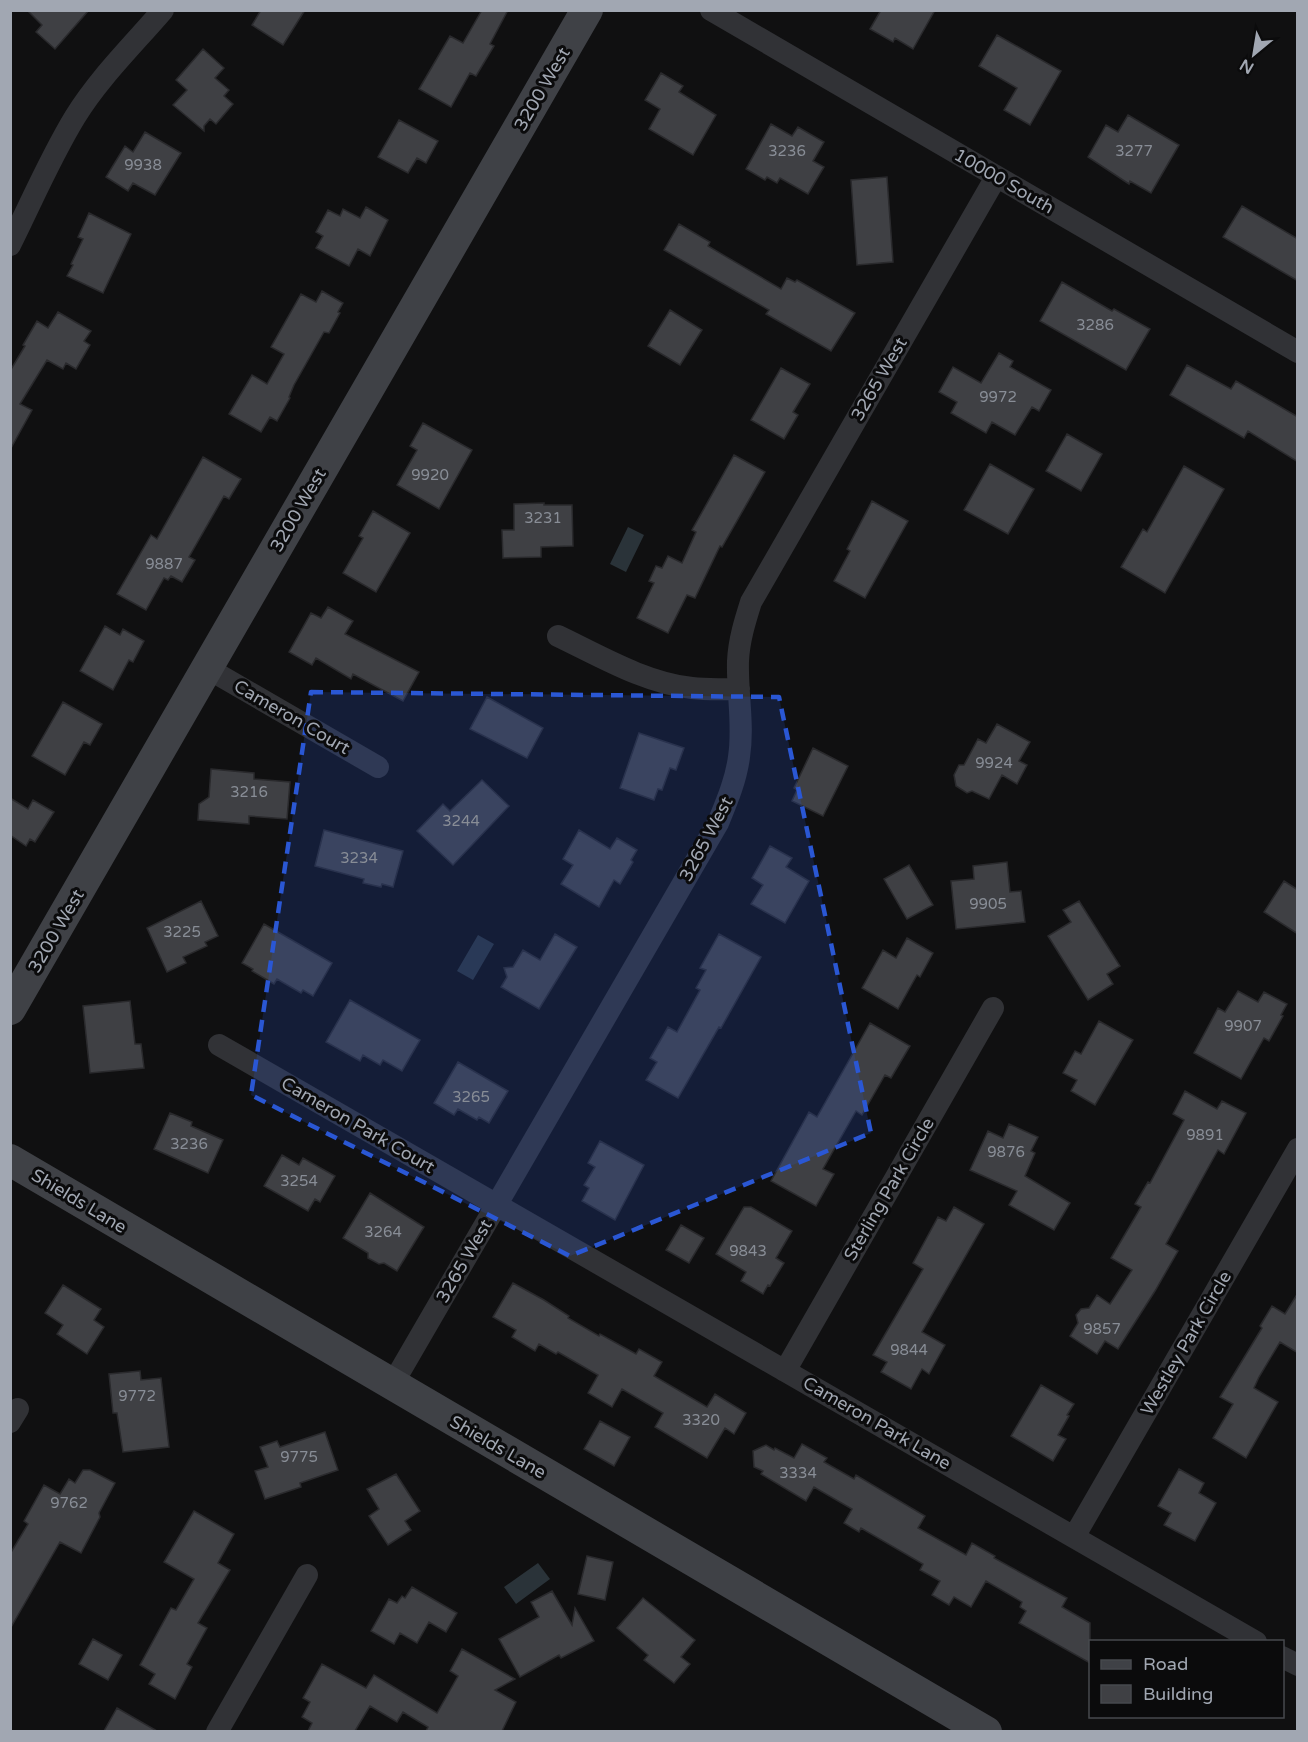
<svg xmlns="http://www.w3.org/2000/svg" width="1308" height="1742" font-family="'Varela Round',sans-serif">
  <rect width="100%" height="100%" fill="#101011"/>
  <!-- water -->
  <path fill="#2a3339" d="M628,527L644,535L626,572L610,564Z
    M478,935L494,944L473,980L457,971Z
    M538,1563L550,1579L516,1604L504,1587Z"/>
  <!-- building -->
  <path fill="#3f4044" stroke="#2a2a2d" stroke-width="1.5" d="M27,10H89L55,49L36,32L42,25Z
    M261,10H305L283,45L252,25Z
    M482,10H508L490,44L494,46L476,76L470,73L451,107L419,89L450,36L463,43Z
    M881,10H935L913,49L895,38L893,42L870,29Z
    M997,35L1061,71L1030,125L1004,110L1017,88L979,66Z
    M203,49L224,68L215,78L229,90L224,96L233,104L216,124L210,119L204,126V131L173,105L187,90L176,80Z
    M661,73L683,86L679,92L716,115L693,155L649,129L660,109L645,100Z
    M1128,115L1179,145L1151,193L1130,181L1129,184L1088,157L1106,125L1118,132Z
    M399,120L438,141L426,163L417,158L408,173L378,157Z
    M771,124L792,136L798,127L824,142L813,161L824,167L808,194L780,178L777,183L767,177L765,180L746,169Z
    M145,132L181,153L155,195L133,183L128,191L106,177L125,146L133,152Z
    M887,177L893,262L857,265L851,180Z
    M1242,206L1298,239V281L1223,237Z
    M366,207L388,220L370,256L358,249L349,266L316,248L323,236L316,232L328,210L340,216L343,209L360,218Z
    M89,213L131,234L103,293L67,276L73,265L71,264L83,239L78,237Z
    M679,224L710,242L708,246L781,289L787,278L795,282L797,280L855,313L831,351L766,314L769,310L664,250Z
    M1062,282L1112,311L1114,309L1150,329L1126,370L1040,321Z
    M322,291L343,303L338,312L340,313L329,333L324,332L294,385L289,397L290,398L277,421L270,417L261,432L229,414L252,375L267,384L284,354L271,347L301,294L316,302Z
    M670,310L702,330L680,365L648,346Z
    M58,312L91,331L84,341L90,345L76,369L66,363L63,369L47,360L20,404L32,410L10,450V371L25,346L23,345L37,321L48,328Z
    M999,353L1013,361L1010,367L1051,390L1039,411L1032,407L1015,435L992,422L986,433L951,413L957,402L939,392L953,367L981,383Z
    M1187,365L1231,389L1236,381L1298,417V462L1248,431L1244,438L1170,395Z
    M781,368L810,384L793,412L798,415L784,439L751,420Z
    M423,423L472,450L439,509L397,485L417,450L410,446Z
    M1067,434L1102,454L1081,491L1046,471Z
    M734,455L765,472L722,547L720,546L695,598L687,595L668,633L637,618L654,583L649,581L656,566L662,568L668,556L682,563L696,532L692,530Z
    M203,457L241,479L229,499L224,496L189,557L195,560L182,582L171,576L168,580L164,578L146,610L117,594L151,535L157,539Z
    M990,464L1034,489L1008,534L964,510Z
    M1184,466L1224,489L1165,593L1121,567L1143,529L1147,532Z
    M872,501L908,521L865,598L834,581L850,551L847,549Z
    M544,503V505H572L573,546L541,547V557L503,558L502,530H514V504Z
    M373,511L410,533L376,592L343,573L363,538L359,536Z
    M328,607L353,621L345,634L419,672L403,701L353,674L351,679L316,658L312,665L289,652L311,613L321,618Z
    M105,626L120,635L123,629L144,641L133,662L129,660L113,690L80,671Z
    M487,697L543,728L527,758L470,729Z
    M63,702L102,724L90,745L84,742L65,775L32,756Z
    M997,724L1030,742L1019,761L1027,765L1017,784L1002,775L989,799L972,791L967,793L956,786L954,775L959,765H964L978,739L986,743Z
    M639,733L684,748L676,770L670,768L662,790L658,789L654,800L620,788Z
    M813,748L848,766L823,816L792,801L797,790L794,788Z
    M211,769L254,773V779L290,782L287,819L249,816V824L198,820L199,804L209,797Z
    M482,780L509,806L453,865L417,831L443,804L450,811Z
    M10,798L28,809L33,800L54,812L35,842L30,839L26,846L10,835Z
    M324,830L403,851L393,887L382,884L381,887L363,883L364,879L315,866Z
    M579,830L610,849L617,838L637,850L631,860L633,862L620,884L614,880L599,907L561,884L573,865L563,859Z
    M770,846L792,858L786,867L809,881L785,923L751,904L763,885L752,878Z
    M1007,862L1010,892L1021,891L1025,922L956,929L951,881L974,879L973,866Z
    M909,865L933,905L907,919L884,879Z
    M1284,881L1298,890V934L1264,912Z
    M201,901L218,936L205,942L207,946L183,957L186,963L167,972L147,928Z
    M1079,901L1120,966L1107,974L1113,984L1088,1000L1048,936L1071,922L1063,910Z
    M264,924L332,963L313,996L303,990L301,993L277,979L274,984L252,971L253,969L242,963Z
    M555,934L577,947L539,1009L501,987L507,977L504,968L513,967L523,950L540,960Z
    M719,934L761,957L721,1028L719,1027L678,1098L646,1080L657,1062L650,1058L668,1027L677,1032L700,990L696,988L706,970L700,968Z
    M907,938L933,953L920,977L917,975L898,1009L862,988L883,950L896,958Z
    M1238,991L1258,1002L1264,992L1287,1004L1281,1015L1283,1016L1269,1041L1264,1038L1241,1079L1194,1053L1218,1008L1225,1012Z
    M350,1000L420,1040L402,1071L383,1060L380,1065L363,1055L360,1061L326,1042Z
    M130,1001L135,1044H141L144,1068L90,1073L83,1006Z
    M1099,1021L1133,1040L1095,1105L1071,1091L1077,1080L1063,1073L1075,1051L1081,1054Z
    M870,1023L910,1046L891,1078L885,1075L862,1115L856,1111L823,1169L834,1174L816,1206L771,1181L809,1112L817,1117Z
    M458,1062L508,1091L489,1123L479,1117L477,1120L458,1109L454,1115L434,1103Z
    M1185,1091L1217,1109L1222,1101L1246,1113L1224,1154L1218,1150L1166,1244L1178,1251L1155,1291L1118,1349L1105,1341L1097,1354L1070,1336L1078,1323L1076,1315L1081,1309L1089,1308L1097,1295L1110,1304L1132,1270L1111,1258L1141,1207L1135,1204L1148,1182L1150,1183L1184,1120L1173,1114Z
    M170,1113L192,1122L191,1126L223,1140L208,1173L154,1149Z
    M1009,1124L1038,1137L1031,1151L1035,1153L1025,1176L1070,1203L1054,1230L1009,1205L1017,1191L970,1170L988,1131L1003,1138Z
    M600,1141L644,1165L615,1220L582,1201L589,1188L584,1185L595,1167L588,1163Z
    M282,1155L299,1165L303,1158L335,1176L320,1202L315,1199L308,1211L264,1186Z
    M370,1193L424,1227L397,1271L384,1263L379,1264L368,1258V1253L343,1238Z
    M744,1207H751L792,1231L776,1258L784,1263L770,1286L768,1285L763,1294L741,1281L746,1272L716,1254Z
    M954,1207L984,1224L922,1332L945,1345L929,1374L922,1369L911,1389L881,1372L887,1362L873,1355L923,1269L913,1263L938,1217L946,1221Z
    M681,1225L704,1238L689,1263L666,1250Z
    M513,1283L544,1300L569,1316L568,1318L599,1336L600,1334L636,1354L639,1349L662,1362L654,1376L707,1407L715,1394L746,1413L734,1434L725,1428L707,1458L655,1427L663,1413L622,1389L612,1407L588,1393L598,1375L558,1352L556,1354L539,1344L535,1351L512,1337L516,1330L493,1317Z
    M63,1285L101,1309L94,1320L104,1327L87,1354L57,1334L63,1325L45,1313Z
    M1298,1293V1353L1280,1342L1259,1377L1254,1388L1278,1402L1246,1458L1213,1438L1233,1404L1220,1397L1262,1328L1260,1326L1272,1306L1285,1314Z
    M140,1371L141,1380L161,1378L169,1447L123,1452L117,1413H113L109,1374Z
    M1041,1385L1074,1404L1067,1415L1069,1416L1058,1435L1066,1439L1053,1461L1011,1436Z
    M600,1421L630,1437L614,1466L584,1449Z
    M325,1432L338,1470L300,1483L301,1487L265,1499L255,1471L268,1467L260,1447L277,1441L280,1447Z
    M802,1444L827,1458L824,1462L854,1479L856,1475L925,1516L918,1528L966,1555L972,1543L995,1556L994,1558L1067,1598L1062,1607L1090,1623V1663L1019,1623L1026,1611L1020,1607L1022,1602L986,1581L971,1607L954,1597L949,1605L932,1595L940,1581L920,1570L923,1564L861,1528L859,1532L844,1523L852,1509L814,1487L806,1501L761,1474L763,1471L754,1467L753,1451L766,1445L774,1450L775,1448L794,1458Z
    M1179,1469L1204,1483L1199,1493L1216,1503L1195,1541L1164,1525L1171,1513L1158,1506Z
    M83,1470H90L115,1483L99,1513L100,1517L81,1553L60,1542L10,1629V1554L28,1524L24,1521L44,1485L60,1494L69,1479L75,1483Z
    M396,1474L420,1511L405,1521L411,1530L388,1545L369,1516L379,1509L367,1489Z
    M194,1511L234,1534L218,1563L230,1570L198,1623L207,1628L187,1664L192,1667L175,1699L149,1684L155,1674L140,1665L171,1608L176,1610L194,1579L164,1562Z
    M587,1556L613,1562L605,1600L578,1594Z
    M412,1587L457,1613L446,1632L429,1622L417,1643L400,1633L394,1644L371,1631L389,1599L397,1603L402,1596L405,1598Z
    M552,1591L572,1625L575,1608L594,1641L561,1658L559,1655L520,1677L499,1639L539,1617L531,1602Z
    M643,1598L695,1640L681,1657L690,1664L674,1683L644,1660L648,1655L617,1628Z
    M93,1639L122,1655L108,1680L79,1664Z
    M462,1649L515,1679L495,1690L516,1702L502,1731H426L428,1727L403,1712L397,1722L370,1706L355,1731H308L312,1723L302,1717L310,1702L303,1698L322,1664L366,1688L374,1675L437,1713L458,1676L450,1671Z
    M117,1708L157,1731H104Z"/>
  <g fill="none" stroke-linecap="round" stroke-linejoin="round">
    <!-- street -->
    <path stroke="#313236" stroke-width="22" d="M711,10L1298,352
      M10,245C31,203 50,158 75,117C99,78 133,45 163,10
      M558,636C600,656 645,683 692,688C708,690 723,689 739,689
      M207,668L378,767
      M219,1045L1256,1642
      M785,1371L993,1008
      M392,1385L718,823C727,801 736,780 739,757C744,725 737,693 738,661C739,640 745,621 751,602L996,177
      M10,1422L18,1409
      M1074,1537L1298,1149
      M1282,1657L1298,1665
      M217,1732L307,1575"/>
    <!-- secondary -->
    <path stroke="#3f4146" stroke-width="32" d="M10,1009L587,10
      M10,1160L986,1732"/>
  </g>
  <!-- marked area -->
  <path fill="#2a57d4" fill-opacity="0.2" stroke="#2a57d4" stroke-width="4.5" stroke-dasharray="12 8" stroke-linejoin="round" d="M311,692L779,697L871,1133L570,1256L251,1095Z"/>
  <g text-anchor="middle" stroke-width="6" stroke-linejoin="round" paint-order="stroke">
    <!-- number labels -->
    <g font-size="15" fill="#888d96">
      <text x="787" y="156">3236</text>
      <text x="1134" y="156">3277</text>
      <text x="143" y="170">9938</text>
      <text x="1095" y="330">3286</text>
      <text x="998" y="402">9972</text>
      <text x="430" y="480">9920</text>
      <text x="543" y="523">3231</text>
      <text x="164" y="569">9887</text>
      <text x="994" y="768">9924</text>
      <text x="249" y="797">3216</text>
      <text x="461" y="826">3244</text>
      <text x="359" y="863">3234</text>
      <text x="988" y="909">9905</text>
      <text x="182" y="937">3225</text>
      <text x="1243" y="1031">9907</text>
      <text x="471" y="1102">3265</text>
      <text x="1205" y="1140">9891</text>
      <text x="189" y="1149">3236</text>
      <text x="1006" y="1157">9876</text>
      <text x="299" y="1186">3254</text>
      <text x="383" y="1237">3264</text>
      <text x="748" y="1256">9843</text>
      <text x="1102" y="1334">9857</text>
      <text x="909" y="1355">9844</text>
      <text x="137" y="1401">9772</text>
      <text x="701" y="1425">3320</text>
      <text x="299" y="1462">9775</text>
      <text x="798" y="1478">3334</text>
      <text x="69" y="1508">9762</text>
    </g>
    <!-- street labels -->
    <g font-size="18" fill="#a1a7b2" stroke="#0b0b0c">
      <text transform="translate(542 89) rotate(-60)" y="6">3200 West</text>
      <text transform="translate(1004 181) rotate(30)" y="6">10000 South</text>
      <text transform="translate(879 379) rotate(-60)" y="6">3265 West</text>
      <text transform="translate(298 510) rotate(-60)" y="6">3200 West</text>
      <text transform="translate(292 717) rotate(30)" y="6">Cameron Court</text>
      <text transform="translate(706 839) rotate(-62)" y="6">3265 West</text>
      <text transform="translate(56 931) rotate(-60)" y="6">3200 West</text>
      <text transform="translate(358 1125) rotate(30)" y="6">Cameron Park Court</text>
      <text transform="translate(889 1189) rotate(-60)" y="6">Sterling Park Circle</text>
      <text transform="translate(79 1201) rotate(31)" y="6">Shields Lane</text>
      <text transform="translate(464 1261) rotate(-60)" y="6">3265 West</text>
      <text transform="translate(1186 1343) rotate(-60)" y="6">Westley Park Circle</text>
      <text transform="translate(877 1423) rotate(30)" y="6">Cameron Park Lane</text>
      <text transform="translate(498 1447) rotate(30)" y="6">Shields Lane</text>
    </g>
  </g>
  <!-- border -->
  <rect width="1308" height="1742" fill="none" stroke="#a1a7b2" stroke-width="24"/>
  <!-- legend -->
  <rect x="1089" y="1640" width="195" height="78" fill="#0b0b0c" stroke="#47494e" stroke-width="1.5"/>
  <rect x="1101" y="1660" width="30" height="9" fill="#3f4146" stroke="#47494e" stroke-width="1.5"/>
  <text x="1143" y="1670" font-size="18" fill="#a1a7b2">Road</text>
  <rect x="1101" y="1685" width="30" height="18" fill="#3f4044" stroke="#47494e" stroke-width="1.5"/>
  <text x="1143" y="1700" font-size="18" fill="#a1a7b2">Building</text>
  <!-- north arrow -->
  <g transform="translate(1254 54) rotate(210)" stroke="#0b0b0c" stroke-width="4.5" paint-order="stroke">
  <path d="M0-4.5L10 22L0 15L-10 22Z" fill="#a1a7b2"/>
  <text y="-9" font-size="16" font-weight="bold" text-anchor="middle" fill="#a1a7b2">N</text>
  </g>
</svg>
